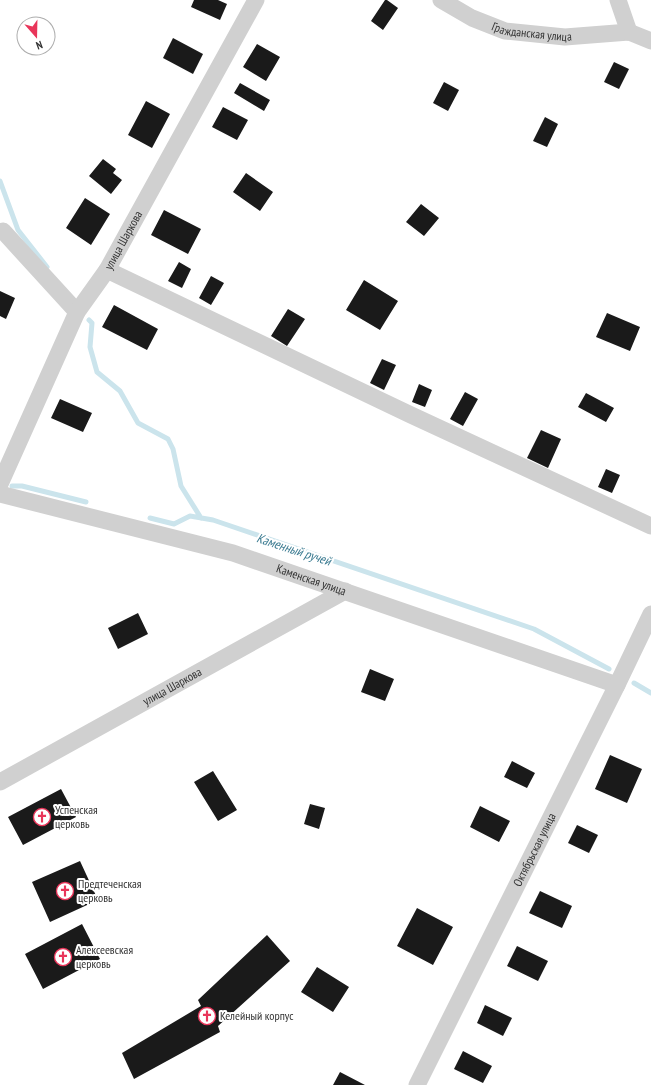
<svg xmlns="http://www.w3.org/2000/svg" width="651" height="1085" font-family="'PT Sans Narrow',sans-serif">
  <rect width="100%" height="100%" fill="#fff"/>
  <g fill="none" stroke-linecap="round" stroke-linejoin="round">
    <!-- stream -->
    <path stroke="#cbe4ec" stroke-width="5" d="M0,181L18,230L47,267
      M89,320L92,323L90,347L97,372L120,391L138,423L168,439L173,449L181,486L201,518
      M12,486H22L86,502
      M150,518L174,524L190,516L213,520L534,629L609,669
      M634,683L651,693"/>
  </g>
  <!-- building -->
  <path fill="#1a1a1a" d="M194,0H218L227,4L220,20L191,7Z
    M385,0H387L398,8L383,30L371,21Z
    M173,38L203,54L193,74L163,58Z
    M257,44L280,57L266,81L243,67Z
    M614,62L629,69L619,89L604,82Z
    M444,82L459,90L448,111L433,103Z
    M240,83L270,100L264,111L234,93Z
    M146,101L170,114L152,148L128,135Z
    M223,107L248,120L237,140L212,127Z
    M545,117L558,124L547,147L533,141Z
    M103,159L116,169L113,173L122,180L111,194L89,176Z
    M246,173L273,192L260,211L233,192Z
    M85,198L110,214L91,245L66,228Z
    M421,204L439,218L424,236L406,222Z
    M164,210L201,229L188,254L151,235Z
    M179,262L191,269L182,288L168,281Z
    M211,276L224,283L211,305L199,298Z
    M364,280L398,301L380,330L346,310Z
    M0,291L15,298L6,319L0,316Z
    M114,305L158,329L147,350L102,327Z
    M288,309L305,319L287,346L271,336Z
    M607,313L640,327L630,351L596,337Z
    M382,359L396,365L384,390L370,383Z
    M419,384L432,390L425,407L412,402Z
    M465,392L478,399L463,426L450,419Z
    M586,393L614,408L606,422L578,407Z
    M60,399L92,413L83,432L51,418Z
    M541,430L561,439L548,468L527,458Z
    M606,469L620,475L612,493L598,487Z
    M138,613L148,634L118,649L108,628Z
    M370,669L394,679L385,701L361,692Z
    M610,755L642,769L627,803L595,789Z
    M512,761L535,773L527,788L504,777Z
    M213,771L237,810L218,821L194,782Z
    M61,789L76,817L23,845L8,817Z
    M310,804L325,808L319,829L304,824Z
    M480,806L510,821L499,842L470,827Z
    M577,825L598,835L589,853L568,843Z
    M80,861L98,900L50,922L32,882Z
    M540,891L572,906L562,928L529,913Z
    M417,908L453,927L433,965L397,946Z
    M82,924L100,959L43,989L25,954Z
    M267,935L290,961L218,1026L220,1032L134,1079L122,1053L201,1006L198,1000Z
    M517,946L548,961L538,981L507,966Z
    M317,967L349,987L333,1012L301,992Z
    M485,1005L512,1018L503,1036L477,1023Z
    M463,1051L492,1066L483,1083L454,1069Z
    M340,1072L365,1085H333Z"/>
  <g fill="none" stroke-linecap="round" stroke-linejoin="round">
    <!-- minor -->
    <g stroke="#d0d0d0" stroke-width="17">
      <path id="s1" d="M441,0L472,18L505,31L565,37L629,32L651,41"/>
      <path d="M618,0L629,32"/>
      <path d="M3,231L77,312"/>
      <path d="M107,270L411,415L651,526"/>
      <path id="s2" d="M0,484L77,312L107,270L256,0"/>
      <path id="s3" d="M0,494L233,553L617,685"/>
      <path id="s4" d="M0,782L345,591"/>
      <path id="s5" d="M417,1085L617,685L651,614"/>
    </g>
  </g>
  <!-- icons -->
  <defs>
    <g id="church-ring" transform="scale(0.9)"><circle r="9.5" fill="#fff" stroke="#e9355a" stroke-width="1.5"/><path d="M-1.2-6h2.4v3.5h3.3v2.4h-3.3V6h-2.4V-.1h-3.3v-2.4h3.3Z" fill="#e9355a"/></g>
  </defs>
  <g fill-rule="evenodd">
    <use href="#church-ring" x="42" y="817"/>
    <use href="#church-ring" x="65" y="891"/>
    <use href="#church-ring" x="63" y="957"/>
    <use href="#church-ring" x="207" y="1016"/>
  </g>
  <g text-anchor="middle" stroke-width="4" stroke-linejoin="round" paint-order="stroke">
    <!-- street labels -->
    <g font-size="12" fill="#333" stroke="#fff">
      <text dy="4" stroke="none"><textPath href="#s1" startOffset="98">Гражданская улица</textPath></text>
      <text dy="4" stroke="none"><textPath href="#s2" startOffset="274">улица Шаркова</textPath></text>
      <text dy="4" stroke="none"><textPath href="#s3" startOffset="323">Каменская улица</textPath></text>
      <text dy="4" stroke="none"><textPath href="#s4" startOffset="197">улица Шаркова</textPath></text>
      <text dy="4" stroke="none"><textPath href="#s5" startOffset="263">Октябрьская улица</textPath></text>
    </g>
    <!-- poi labels -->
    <g font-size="12" fill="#333" stroke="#fff" text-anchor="start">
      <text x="55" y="814">Успенская<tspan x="55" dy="14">церковь</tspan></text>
      <text x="78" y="888">Предтеченская<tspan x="78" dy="14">церковь</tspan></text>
      <text x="76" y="954">Алексеевская<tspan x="76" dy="14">церковь</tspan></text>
      <text x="220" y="1020">Келейный корпус</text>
    </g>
    <!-- water labels -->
    <g font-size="13" font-style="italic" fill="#3b7b91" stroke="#fff">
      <text transform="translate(294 549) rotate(18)" y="5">Каменный ручей</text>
    </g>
  </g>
  <!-- north arrow -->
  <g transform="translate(36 36) rotate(160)"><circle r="19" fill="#ffffff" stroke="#adadad"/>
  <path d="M0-3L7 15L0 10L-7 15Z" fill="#e9355a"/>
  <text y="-6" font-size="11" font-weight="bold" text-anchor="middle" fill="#333333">N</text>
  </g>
</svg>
